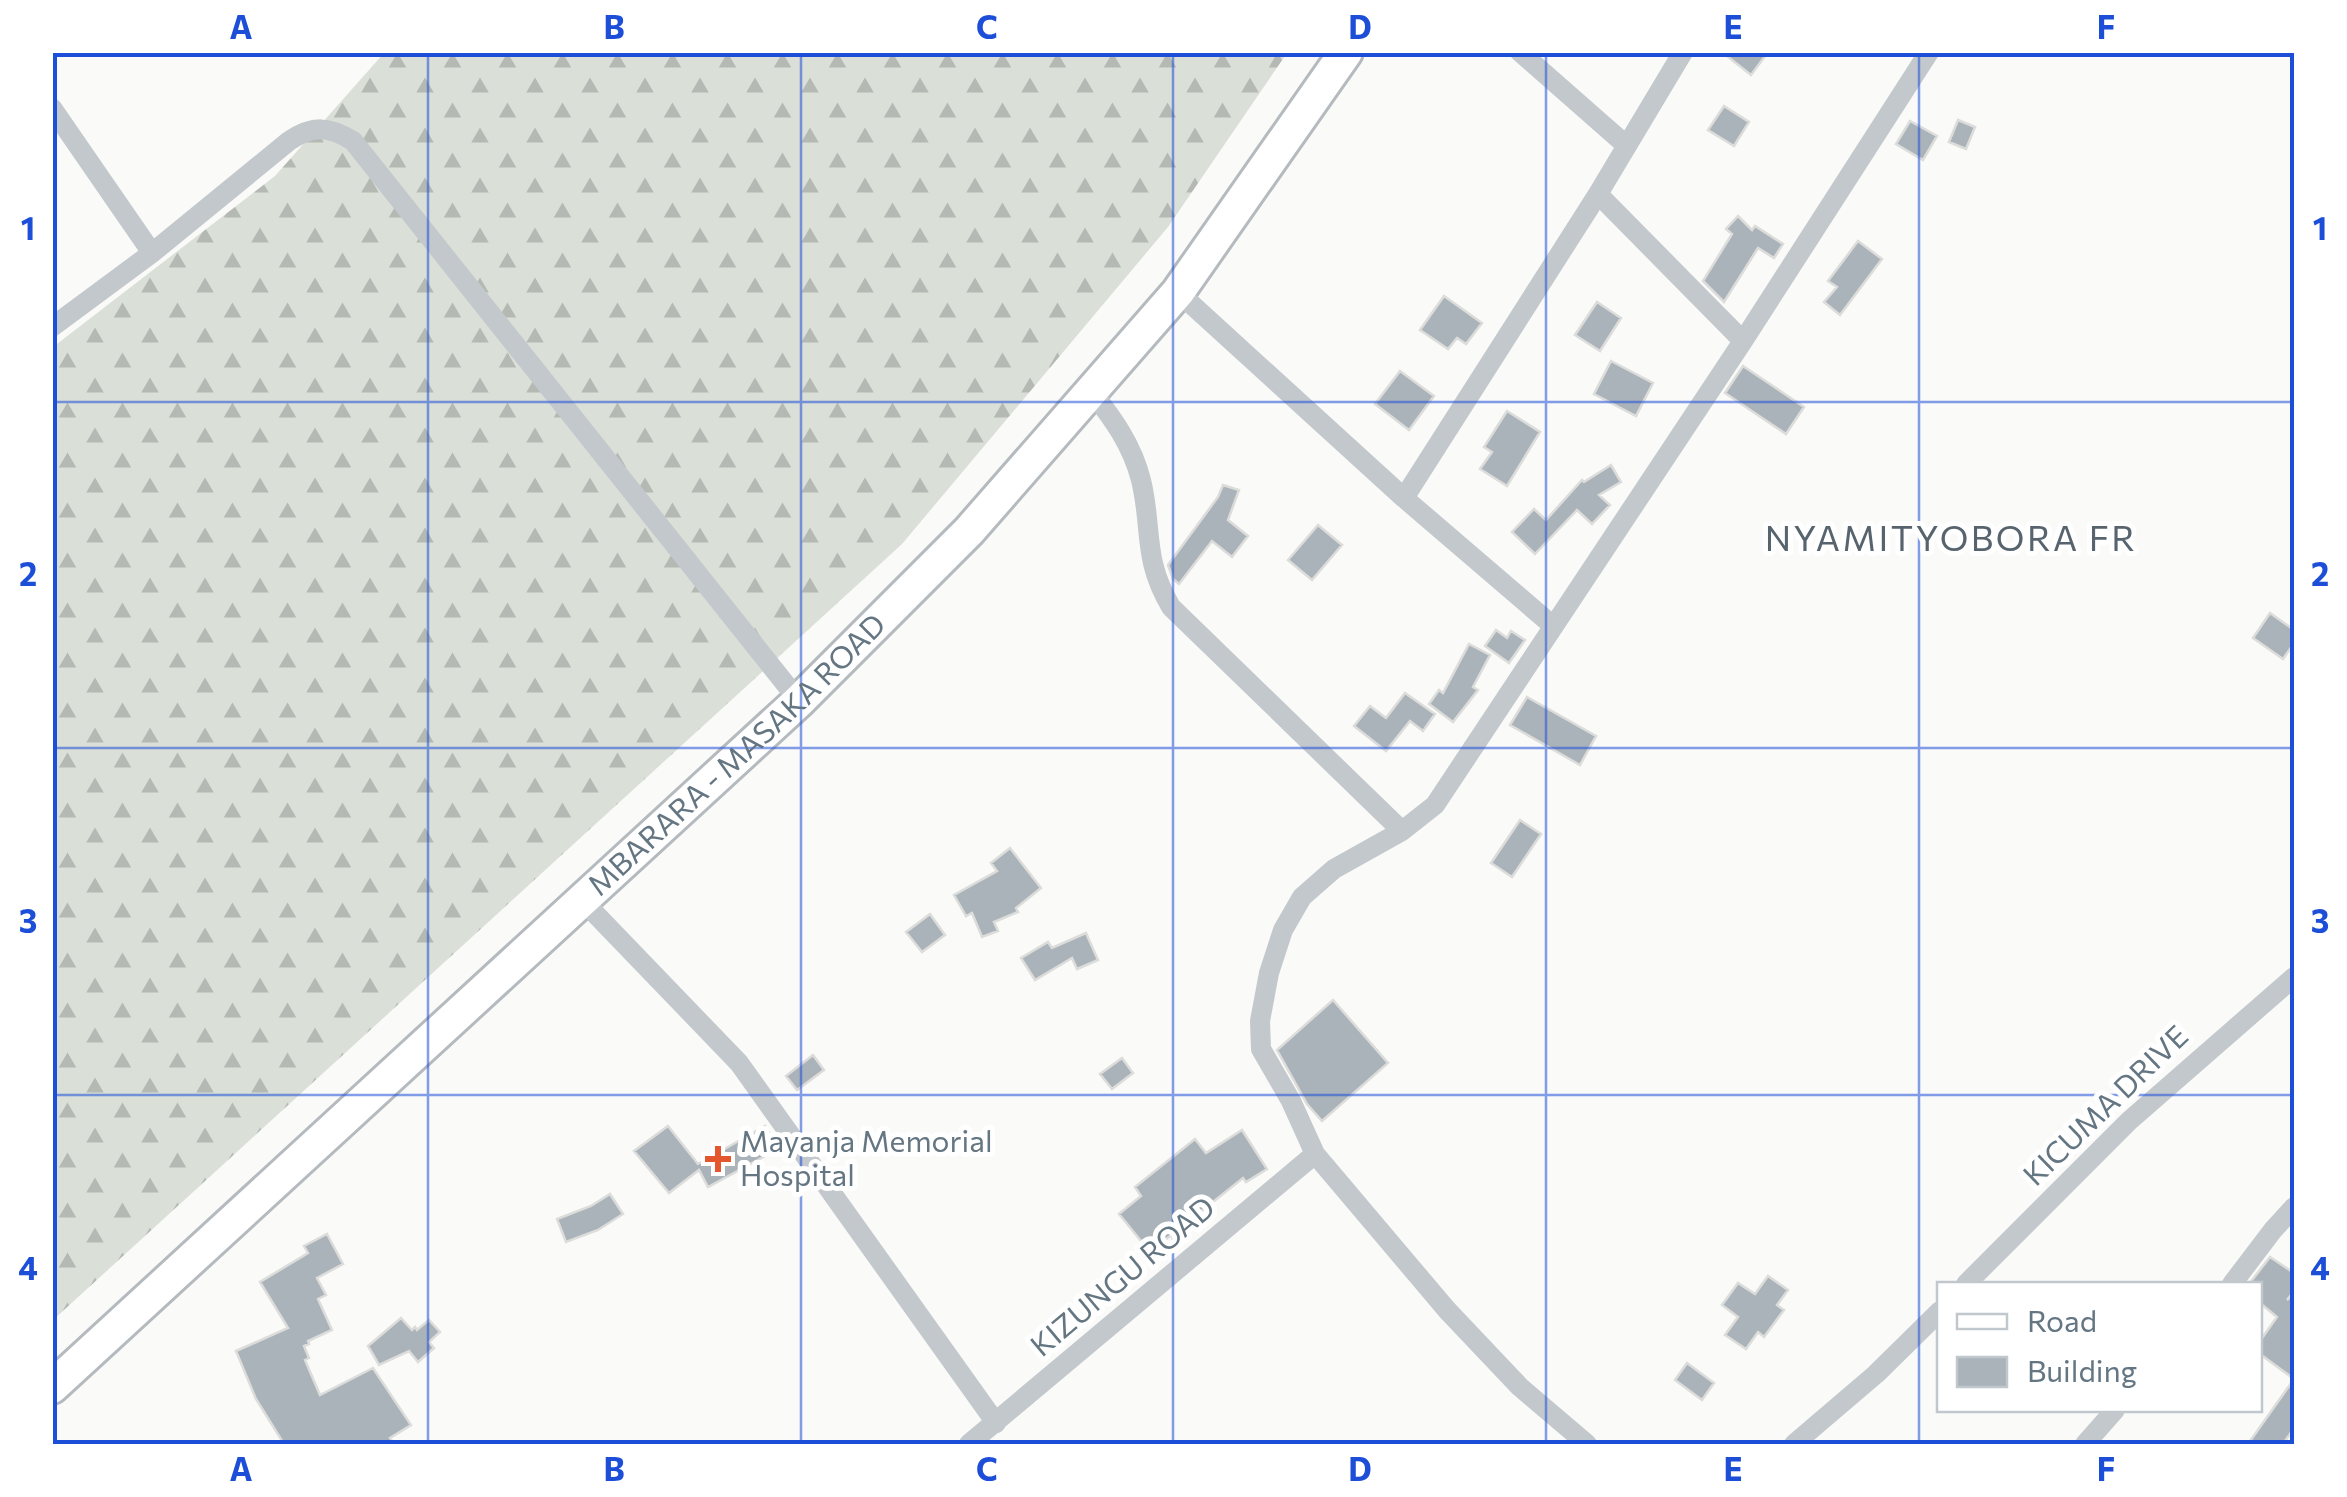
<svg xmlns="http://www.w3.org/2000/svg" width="2347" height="1497" font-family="Commissioner,sans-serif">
  <defs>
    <pattern id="forest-firs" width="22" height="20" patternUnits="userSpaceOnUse" patternTransform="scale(2.5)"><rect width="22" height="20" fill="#dadfd7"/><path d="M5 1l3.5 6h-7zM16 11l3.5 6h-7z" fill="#b4b9b4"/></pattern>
  </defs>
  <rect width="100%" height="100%" fill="#fafaf8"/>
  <!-- forest -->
  <path fill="url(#forest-firs)" d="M384,53H1287L1168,227L902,544L53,1320V347L275,176Z"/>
  <!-- building -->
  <path fill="#aab3b9" stroke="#dcdcda" stroke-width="2.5" d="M1722,52H1768L1751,75Z
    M1724,106L1749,122L1734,146L1708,130Z
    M1958,120L1975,127L1966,149L1949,142Z
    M1910,121L1937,136L1923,160L1896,144Z
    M1738,216L1752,230L1755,226L1783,244L1774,258L1758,248L1724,302L1703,281L1732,234L1726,229Z
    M1858,241L1882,259L1840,315L1824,302L1837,287L1828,281Z
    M1444,296L1482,323L1466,344L1457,338L1448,349L1420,330Z
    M1597,302L1621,318L1600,351L1575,335Z
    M1611,361L1653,383L1636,416L1594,394Z
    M1743,366L1804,407L1786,434L1725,393Z
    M1400,371L1434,396L1409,430L1375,404Z
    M1507,411L1540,432L1507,486L1480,469L1492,452L1484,447Z
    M1611,465L1621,482L1599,495L1610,505L1592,524L1577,510L1535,554L1512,532L1534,509L1546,520L1582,480L1584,482Z
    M1223,485L1239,490L1228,520L1248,536L1232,557L1212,541L1179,584L1173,579L1168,565L1218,497Z
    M1318,525L1342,545L1312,580L1288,560Z
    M2270,613L2294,630V643L2283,659L2253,638Z
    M1496,630L1507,638L1511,631L1525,640L1509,663L1485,646Z
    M1469,644L1490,655L1473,687L1478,690L1453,722L1429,704L1439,690L1443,693Z
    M1405,693L1435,714L1423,731L1410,721L1386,751L1354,726L1370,706L1386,718Z
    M1527,697L1596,736L1580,765L1510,725Z
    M1520,820L1541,834L1512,877L1491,863Z
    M1010,848L1041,888L1016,908L1018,912L994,922L998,931L982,937L972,913L966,916L954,895L997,871L991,863Z
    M930,914L945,935L922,952L906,932Z
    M1086,933L1098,960L1077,969L1072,958L1035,980L1021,958L1048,942L1052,948Z
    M1333,1000L1388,1063L1322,1121L1307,1104L1277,1050Z
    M813,1055L824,1070L797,1090L786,1076Z
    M1122,1058L1133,1073L1112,1089L1100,1074Z
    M668,1126L698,1164L765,1126L778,1149L708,1187L699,1170L669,1193L634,1151Z
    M1242,1130L1267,1169L1246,1182L1243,1178L1150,1252L1119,1214L1141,1196L1135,1187L1195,1139L1206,1153Z
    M610,1194L623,1214L598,1230L566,1242L557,1219L591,1206Z
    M327,1234L343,1264L317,1278L326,1295L318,1299L332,1330L308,1341L309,1344L304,1346L309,1358L305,1360L320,1395L373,1368L411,1425L390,1438L394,1444H284L256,1399L236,1351L288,1328L260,1282L308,1253L304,1246Z
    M2270,1257L2294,1273V1291L2287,1300L2294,1294V1428L2283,1444H2248L2294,1379L2260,1354V1341L2277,1317L2260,1303V1284H2249Z
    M1768,1276L1788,1290L1777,1305L1784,1310L1764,1337L1758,1332L1746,1349L1725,1335L1738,1317L1722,1305L1738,1283L1755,1294Z
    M401,1318L412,1330L415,1327L417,1330L429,1320L440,1332L429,1342L434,1348L418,1362L409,1351L379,1365L368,1346Z
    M1687,1363L1714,1383L1702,1400L1675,1380Z"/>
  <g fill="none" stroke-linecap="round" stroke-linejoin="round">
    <!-- primary casing -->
    <g stroke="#b5babe" stroke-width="38">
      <g id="primary">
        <path id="s1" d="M52,1387L799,701L969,531L1178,292L1346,52"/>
      </g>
    </g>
    <!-- street -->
    <path stroke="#c3c8cc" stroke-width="20" d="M1520,52L1627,146
      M52,108L152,253
      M1598,194L1743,341
      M1178,292L1404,498L1552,625
      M52,327L152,253L289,141C313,125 329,126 353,141L799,701
      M1092,392C1114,420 1132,445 1141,480C1153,530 1142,558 1171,607L1402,831
      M1404,498L1598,194L1683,52
      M582,900L739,1063L996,1423
      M1966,1284L2129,1121L2294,977
      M2232,1284L2273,1230L2294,1207
      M969,1444L1315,1154
      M1587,1444L1520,1387L1447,1310L1315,1154L1291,1101L1261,1049L1260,1021L1269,973L1283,930L1302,897L1334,869L1402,831L1435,805L1743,341L1929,52
      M1794,1444L1876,1374L1940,1311
      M2085,1444L2115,1410"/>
    <!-- primary -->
    <use href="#primary" stroke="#fff" stroke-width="32"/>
  </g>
  <!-- grid -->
  <path fill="none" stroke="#1d4ed8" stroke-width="2.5" stroke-opacity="0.55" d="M428,52V1444M801,52V1444M1173,52V1444M1546,52V1444M1919,52V1444M52,402H2294M52,748H2294M52,1095H2294"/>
  <!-- markers -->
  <path fill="#e4572e" stroke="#fff" stroke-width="4" d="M713 1144h10v10h10v10h-10v10h-10v-10h-10v-10h10z"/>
  <g text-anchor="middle" stroke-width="10" stroke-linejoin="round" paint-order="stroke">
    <!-- street labels -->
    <g font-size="30" fill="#657683" stroke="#fff">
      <text dy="10" stroke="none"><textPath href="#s1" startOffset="932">MBARARA - MASAKA ROAD</textPath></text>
      <text transform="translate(2106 1106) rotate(-44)" y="10">KICUMA DRIVE</text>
      <text transform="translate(1123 1277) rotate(-40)" y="10">KIZUNGU ROAD</text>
    </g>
    <!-- poi labels -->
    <g font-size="30" fill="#657683" stroke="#fff" text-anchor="start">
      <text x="740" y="1152">Mayanja Memorial<tspan x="740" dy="34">Hospital</tspan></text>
    </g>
    <!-- quarter labels -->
    <g font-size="35" letter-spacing="2.5" fill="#57646e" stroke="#fff">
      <text x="1951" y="551">NYAMITYOBORA FR</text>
    </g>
  </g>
  <!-- border -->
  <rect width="2347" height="1497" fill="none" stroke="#ffffff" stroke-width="110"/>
  <!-- legend -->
  <rect x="1937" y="1282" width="325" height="130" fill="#ffffff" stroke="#c1c8cd" stroke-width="2.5"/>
  <rect x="1957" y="1314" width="50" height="15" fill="#ffffff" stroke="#c1c8cd" stroke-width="2.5"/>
  <text x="2027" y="1332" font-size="30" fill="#657683">Road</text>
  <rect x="1957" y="1357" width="50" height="30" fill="#aab3b9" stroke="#c1c8cd" stroke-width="2.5"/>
  <text x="2027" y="1382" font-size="30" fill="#657683">Building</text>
  <rect x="55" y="55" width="2237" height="1387" fill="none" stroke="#1d4ed8" stroke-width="4"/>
  <g font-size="32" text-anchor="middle" font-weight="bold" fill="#1d4ed8">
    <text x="241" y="39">A</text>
    <text x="614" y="39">B</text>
    <text x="987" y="39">C</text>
    <text x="1360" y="39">D</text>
    <text x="1733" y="39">E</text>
    <text x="2106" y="39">F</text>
    <text x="28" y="240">1</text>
    <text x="2320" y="240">1</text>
    <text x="28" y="586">2</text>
    <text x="2320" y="586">2</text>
    <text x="28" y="933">3</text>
    <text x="2320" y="933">3</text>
    <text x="28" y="1280">4</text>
    <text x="2320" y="1280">4</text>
    <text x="241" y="1481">A</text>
    <text x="614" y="1481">B</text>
    <text x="987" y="1481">C</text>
    <text x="1360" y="1481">D</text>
    <text x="1733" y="1481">E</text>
    <text x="2106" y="1481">F</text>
  </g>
</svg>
